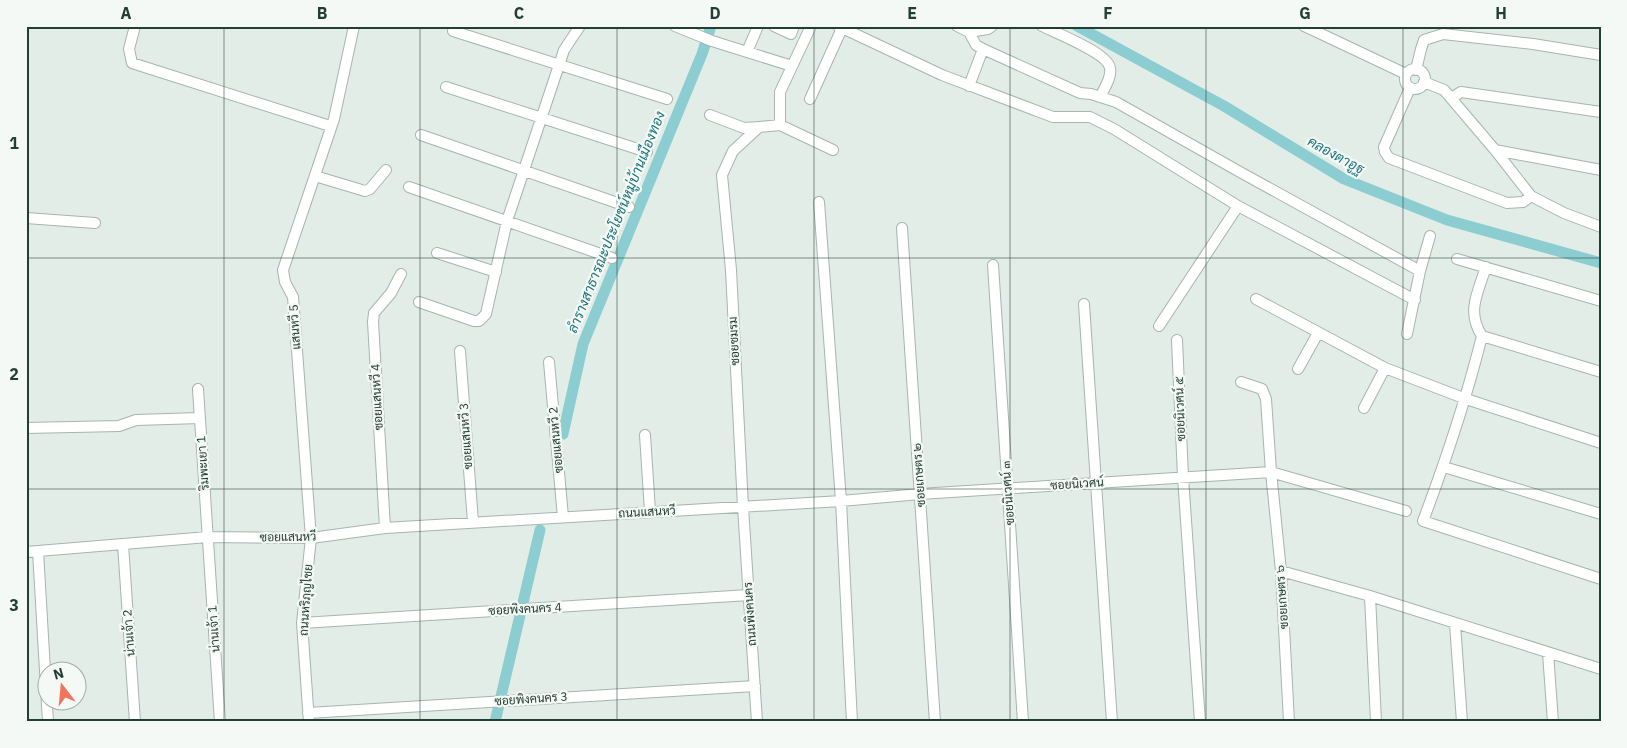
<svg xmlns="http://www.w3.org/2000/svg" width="1627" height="748" font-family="'IBM Plex Sans',Sarabun,sans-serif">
  <rect width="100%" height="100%" fill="#e3ede8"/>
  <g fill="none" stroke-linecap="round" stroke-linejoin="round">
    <!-- canal -->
    <path stroke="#8ccdd1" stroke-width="11" d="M1077,26L1224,106L1344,179L1447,220L1601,263
      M563,434L583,344L702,54L711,26
      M495,722L540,530"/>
    <!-- minor casing -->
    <g stroke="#a6b5ae" stroke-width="12">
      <path id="minor" d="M135,26L129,49L132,63L330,126
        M675,26L712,41L792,66
        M774,26L791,34L794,26
        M838,26L942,75L1053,117H1090L1114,129L1238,206L1415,300
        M957,26L969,32L976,45L983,49L1080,93L1091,94L1116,102L1240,172L1420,271
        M1042,26C1056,33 1108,53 1110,68C1112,77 1104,89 1100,97
        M1304,26L1315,31L1316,26
        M453,31L667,99
        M1315,31L1406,74
        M969,32L988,29L992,26
        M747,52L758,26
        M1405 79a10 10 0 1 1 20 0a10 10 0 1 1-20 0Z
        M1416,70L1421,49L1424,40L1443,34L1533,44L1601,55
        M1424,82L1444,90L1495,150L1601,170
        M969,86L983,49
        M446,87L647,152
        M1410,88L1384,147L1385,152L1389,158L1507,203L1523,202L1531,196
        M1451,98L1461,92L1601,112
        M810,99L843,26
        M710,115L744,128L759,127
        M780,125L833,150
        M421,135L629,207
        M1495,150L1531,196L1564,213L1601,227
        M315,176L365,191L370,189L386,170
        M409,187L612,258
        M819,202L841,501L852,722
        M26,218L95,223
        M902,228L935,722
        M437,253L496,272
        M1457,259L1601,301
        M993,265L1023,722
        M1486,267C1478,292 1466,312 1482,336L1601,372
        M1256,299L1385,368L1466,399L1601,443
        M419,302L474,321H479L486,314L507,221L564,50L580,26
        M1084,304L1112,722
        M1159,326L1238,206
        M1407,334L1420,271L1430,236
        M1482,336C1466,400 1446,460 1423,521L1601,579
        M1177,340L1183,477L1200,722
        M460,351L473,522
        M549,362L563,517
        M1298,369L1318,333
        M1241,382L1262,389L1266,399L1271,472L1281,571L1289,722
        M198,389L220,722
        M1364,408L1385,368
        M26,428L119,426L136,420L200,418
        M645,435L650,511
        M1444,467L1601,514
        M385,528L373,322L374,313L391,293L401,274
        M123,544L135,722
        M38,551L48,722
        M26,552L208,537L311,538L385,528L841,501L920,494L1271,472L1406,511
        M1281,571L1370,596L1601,669
        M1370,596L1376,722
        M302,623L749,595
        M1455,624L1462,722
        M1548,653L1553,722
        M308,713L755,686
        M309,722L302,623L311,538L293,297L285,282L283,270L334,119L354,26
        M757,722L743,507L731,270L722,175L733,151L759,127L780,125V92L811,26"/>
    </g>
    <!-- minor -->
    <use href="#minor" stroke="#fff" stroke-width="10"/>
  </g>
  <!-- grid -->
  <path fill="none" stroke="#233f34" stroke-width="1" stroke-opacity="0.55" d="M224,26V722M420,26V722M617,26V722M814,26V722M1010,26V722M1206,26V722M1403,26V722M26,258H1601M26,489H1601"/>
  <g text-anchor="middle" stroke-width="4.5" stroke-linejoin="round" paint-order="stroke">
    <!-- street labels -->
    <g font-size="12" fill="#233f34" stroke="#f4f9f6">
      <text transform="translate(295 327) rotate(-94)" y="4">แสนหวี 5</text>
      <text transform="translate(734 341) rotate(-93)" y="4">ซอยชมรม</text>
      <text transform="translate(377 397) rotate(-93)" y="4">ซอยแสนหวี 4</text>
      <text transform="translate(1180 409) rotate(-92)" y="4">ซอยนิเวศน์ ๕</text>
      <text transform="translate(466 436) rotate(-94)" y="4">ซอยแสนหวี 3</text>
      <text transform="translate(556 440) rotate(-95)" y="4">ซอยแสนหวี 2</text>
      <text transform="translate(203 463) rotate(-94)" y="4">ริมพะเยา 1</text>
      <text transform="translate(919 475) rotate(-94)" y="4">ซอยเกษตร ๒</text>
      <text transform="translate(1077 484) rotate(-4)" y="4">ซอยนิเวศน์</text>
      <text transform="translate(1008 493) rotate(-94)" y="4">ซอยนิเวศน์ ๓</text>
      <text transform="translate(647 512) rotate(-3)" y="4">ถนนแสนหวี</text>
      <text transform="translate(288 537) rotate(-1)" y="4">ซอยแสนหวี</text>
      <text transform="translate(1282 597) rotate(-94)" y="4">ซอยเกษตร ๖</text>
      <text transform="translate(306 600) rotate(-86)" y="4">ถนนหริภุญไชย</text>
      <text transform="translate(525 609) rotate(-3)" y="4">ซอยพิงคนคร 4</text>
      <text transform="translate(750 614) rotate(-94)" y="4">ถนนพิงคนคร</text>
      <text transform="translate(214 629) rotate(-94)" y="4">น่านเจ้า 1</text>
      <text transform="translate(129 633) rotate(-94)" y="4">น่านเจ้า 2</text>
      <text transform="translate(531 699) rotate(-4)" y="4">ซอยพิงคนคร 3</text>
    </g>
    <!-- water labels -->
    <g font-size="14" font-style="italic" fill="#1d747a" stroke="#f4f9f6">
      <text transform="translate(1336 155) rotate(29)" y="5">คลองตาอูฐ</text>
      <text transform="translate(616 222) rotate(-68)" y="5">ลำรางสาธารณะประโยชน์หมู่บ้านเมืองทอง</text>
    </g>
  </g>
  <!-- border -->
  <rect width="1627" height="748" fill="none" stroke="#f4f9f6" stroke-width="55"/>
  <!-- north arrow -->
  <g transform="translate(62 686) rotate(344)"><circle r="24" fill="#f4f9f6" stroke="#a0afa8"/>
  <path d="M0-4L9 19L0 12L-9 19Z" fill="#f1745e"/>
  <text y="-8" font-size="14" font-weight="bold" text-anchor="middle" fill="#233f34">N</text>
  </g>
  <rect x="28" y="28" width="1572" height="692" fill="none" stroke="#233f34" stroke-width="2"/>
  <g font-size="16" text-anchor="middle" font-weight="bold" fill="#233f34">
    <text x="126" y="19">A</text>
    <text x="322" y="19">B</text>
    <text x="519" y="19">C</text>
    <text x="715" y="19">D</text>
    <text x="912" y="19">E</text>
    <text x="1108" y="19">F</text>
    <text x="1305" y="19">G</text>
    <text x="1501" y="19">H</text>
    <text x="14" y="149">1</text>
    <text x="14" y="380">2</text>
    <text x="14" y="611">3</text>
  </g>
</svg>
